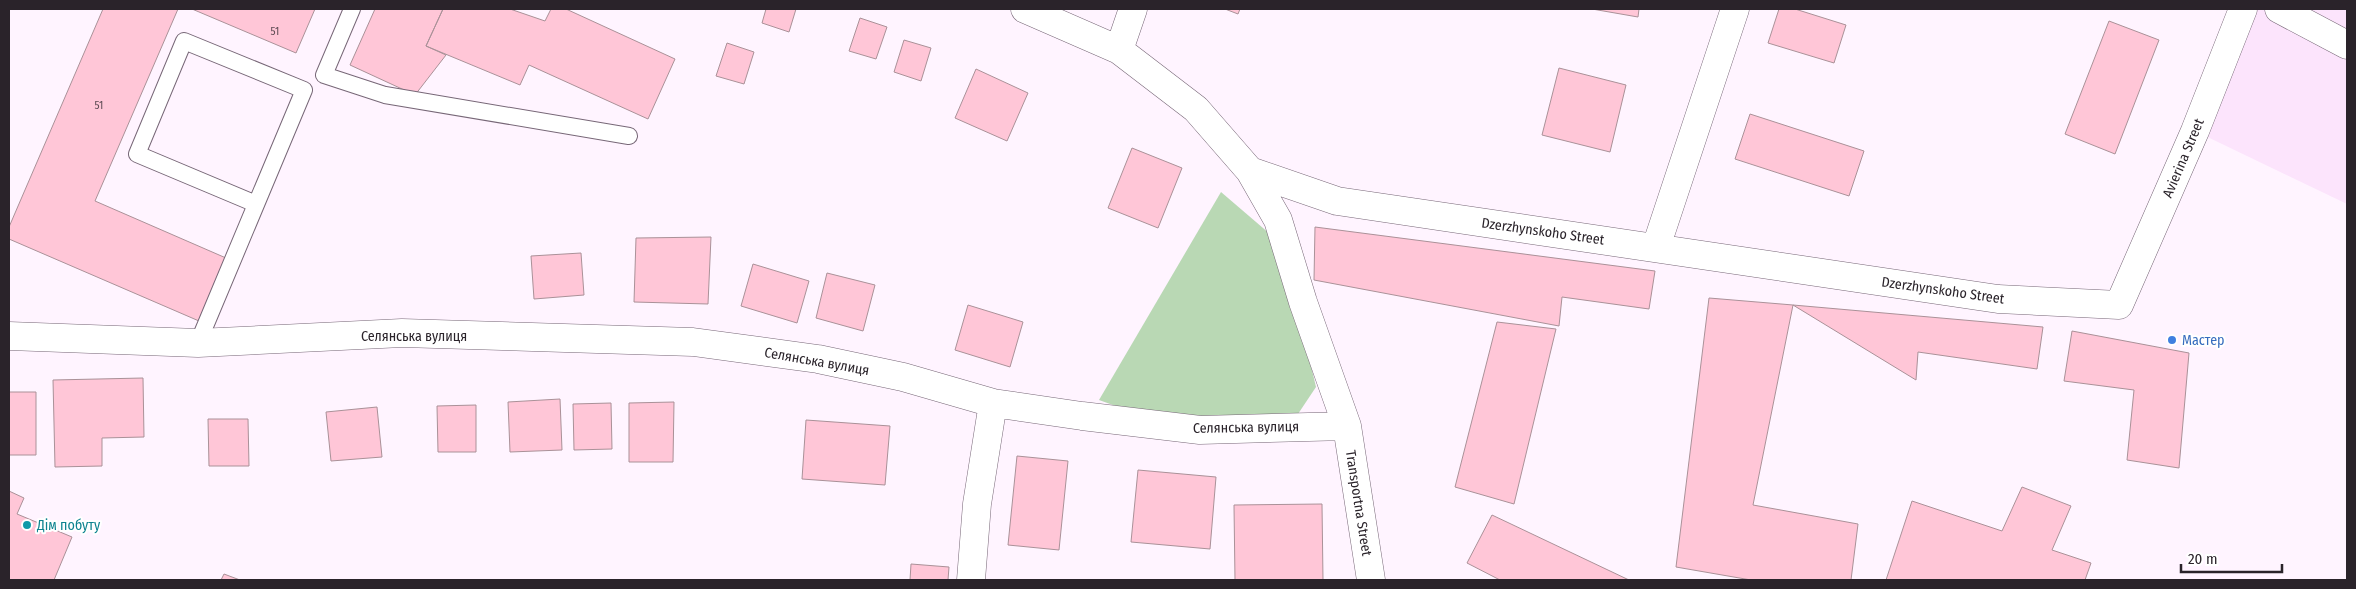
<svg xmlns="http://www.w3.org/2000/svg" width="2356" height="589" font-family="'Fira Sans Condensed',sans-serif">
  <rect width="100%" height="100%" fill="#fff4ff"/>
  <!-- built -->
  <path fill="#fce4fc" d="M2243,9H2347V204L2195,131Z"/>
  <!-- green -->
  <path fill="#b9d8b4" d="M1221,192L1270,234L1303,332L1316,387L1298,414L1206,419L1138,414L1099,400Z"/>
  <!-- building -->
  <path fill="#ffc6d7" stroke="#aa9198" d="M103,9H178L95,201L226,258L199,321L9,239V227Z
    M192,9H315L296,53Z
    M375,9H443L426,46L446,55L415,95L350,65Z
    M443,9H510L545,21L551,9H566L675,59L648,119L529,65L520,85L426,46Z
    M766,9H796L789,32L762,23Z
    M1225,9H1240L1238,14Z
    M1592,9H1639L1638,17Z
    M1779,9H1795L1846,25L1834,63L1768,43Z
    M860,18L887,27L876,59L849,51Z
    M2109,21L2159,40L2115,154L2065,134Z
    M904,40L931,48L921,81L894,72Z
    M727,43L754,52L744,84L716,76Z
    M1559,68L1626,85L1610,152L1542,135Z
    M976,69L1028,93L1007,141L955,118Z
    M1750,114L1864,151L1849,196L1735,159Z
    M1132,148L1182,168L1158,228L1108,208Z
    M1315,227L1655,271L1649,309L1562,297L1559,326L1314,280Z
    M711,237L708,304L634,302L636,238Z
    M581,253L584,295L534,299L531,256Z
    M753,264L809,281L797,323L741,306Z
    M827,273L875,285L863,331L816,318Z
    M1709,298L1793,305L1753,505L1858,524L1851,580H1751L1676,567Z
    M968,305L1023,322L1010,367L955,350Z
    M1793,305L2043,327L2037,369L1918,352L1916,380Z
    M1497,322L1556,329L1514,504L1455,487Z
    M2072,331L2189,353L2179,468L2127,460L2134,390L2064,381Z
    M143,378L144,437L102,438V466L55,467L53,380Z
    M9,392H36V455H9Z
    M560,399L562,450L510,452L508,402Z
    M674,402L673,462H629V403Z
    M611,403L612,449L574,450L573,404Z
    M476,405V452H438L437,406Z
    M377,407L382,457L331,461L326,412Z
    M208,419H248L249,466H209Z
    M806,420L890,426L885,485L802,479Z
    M1017,456L1068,461L1059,550L1008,545Z
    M1138,470L1216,477L1210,549L1131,542Z
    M2022,487L2071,506L2052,550L2091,563L2085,580H1886L1912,501L2002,531Z
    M9,491L24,498L17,514L72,537L54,580H9Z
    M1322,504L1323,580H1235L1234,505Z
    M1492,515L1629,580H1500L1467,563Z
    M911,564L949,567L948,580H910Z
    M224,574L240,580H221Z"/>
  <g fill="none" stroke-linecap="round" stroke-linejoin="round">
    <!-- service casing -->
    <g stroke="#776777" stroke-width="18">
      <path id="service" d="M352,9L324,75L385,95L629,136
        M198,343L304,90L184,41L137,154L256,204"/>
    </g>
    <!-- minor casing -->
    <g stroke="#776777" stroke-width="29">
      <path id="minor" d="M1025,9L1119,50L1196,109L1250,171L1337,201L1998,299L2119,305L2195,131L2243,9
        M2279,9L2347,45
        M1119,50L1133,9
        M1656,247L1735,9
        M9,336L198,343L402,333L693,342L818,359L903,377L993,403L1082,416L1200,430L1347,426L1303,302L1278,220L1250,171
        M1347,426L1371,580
        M971,580L977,504L993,403"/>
    </g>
    <!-- service -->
    <use href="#service" stroke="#fff" stroke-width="16"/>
    <!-- minor -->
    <use href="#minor" stroke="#fff" stroke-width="28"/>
  </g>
  <!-- markers -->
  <circle fill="#3f7fe0" stroke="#fff" stroke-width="2" cx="2172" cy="340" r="5"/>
  <circle fill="#0f9aa8" stroke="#fff" stroke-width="2" cx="27" cy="525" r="5"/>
  <g text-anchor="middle" stroke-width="4" stroke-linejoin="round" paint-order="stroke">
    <!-- number labels -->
    <g font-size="11" fill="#5f4c55">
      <text x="275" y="35">51</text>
      <text x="99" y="109">51</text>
    </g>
    <!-- street labels -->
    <g font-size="14" fill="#2a232a" stroke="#fff">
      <text transform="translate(2183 158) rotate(-67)" y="5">Avierina Street</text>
      <text transform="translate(1543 231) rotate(8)" y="5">Dzerzhynskoho Street</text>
      <text transform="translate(1943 290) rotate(8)" y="5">Dzerzhynskoho Street</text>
      <text x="414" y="341">Селянська вулиця</text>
      <text transform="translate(817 361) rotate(10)" y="5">Селянська вулиця</text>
      <text transform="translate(1246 427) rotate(-1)" y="5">Селянська вулиця</text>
      <text transform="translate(1359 503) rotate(81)" y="5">Transportna Street</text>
    </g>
    <!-- shop labels -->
    <g font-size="14" fill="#366cbe" stroke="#fff" text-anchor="start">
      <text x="2182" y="345">Мастер</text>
    </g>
    <!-- culture labels -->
    <g font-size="14" fill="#0d838f" stroke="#fff" text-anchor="start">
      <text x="37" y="530">Дім побуту</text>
    </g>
  </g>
  <!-- border -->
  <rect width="2356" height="589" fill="none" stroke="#2a232a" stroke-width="20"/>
  <!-- scale -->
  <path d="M2181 564v8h101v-8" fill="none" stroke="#2a232a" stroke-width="2.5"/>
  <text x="2188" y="564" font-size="15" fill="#2a232a" stroke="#ffffff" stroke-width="4" paint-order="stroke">20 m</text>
</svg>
